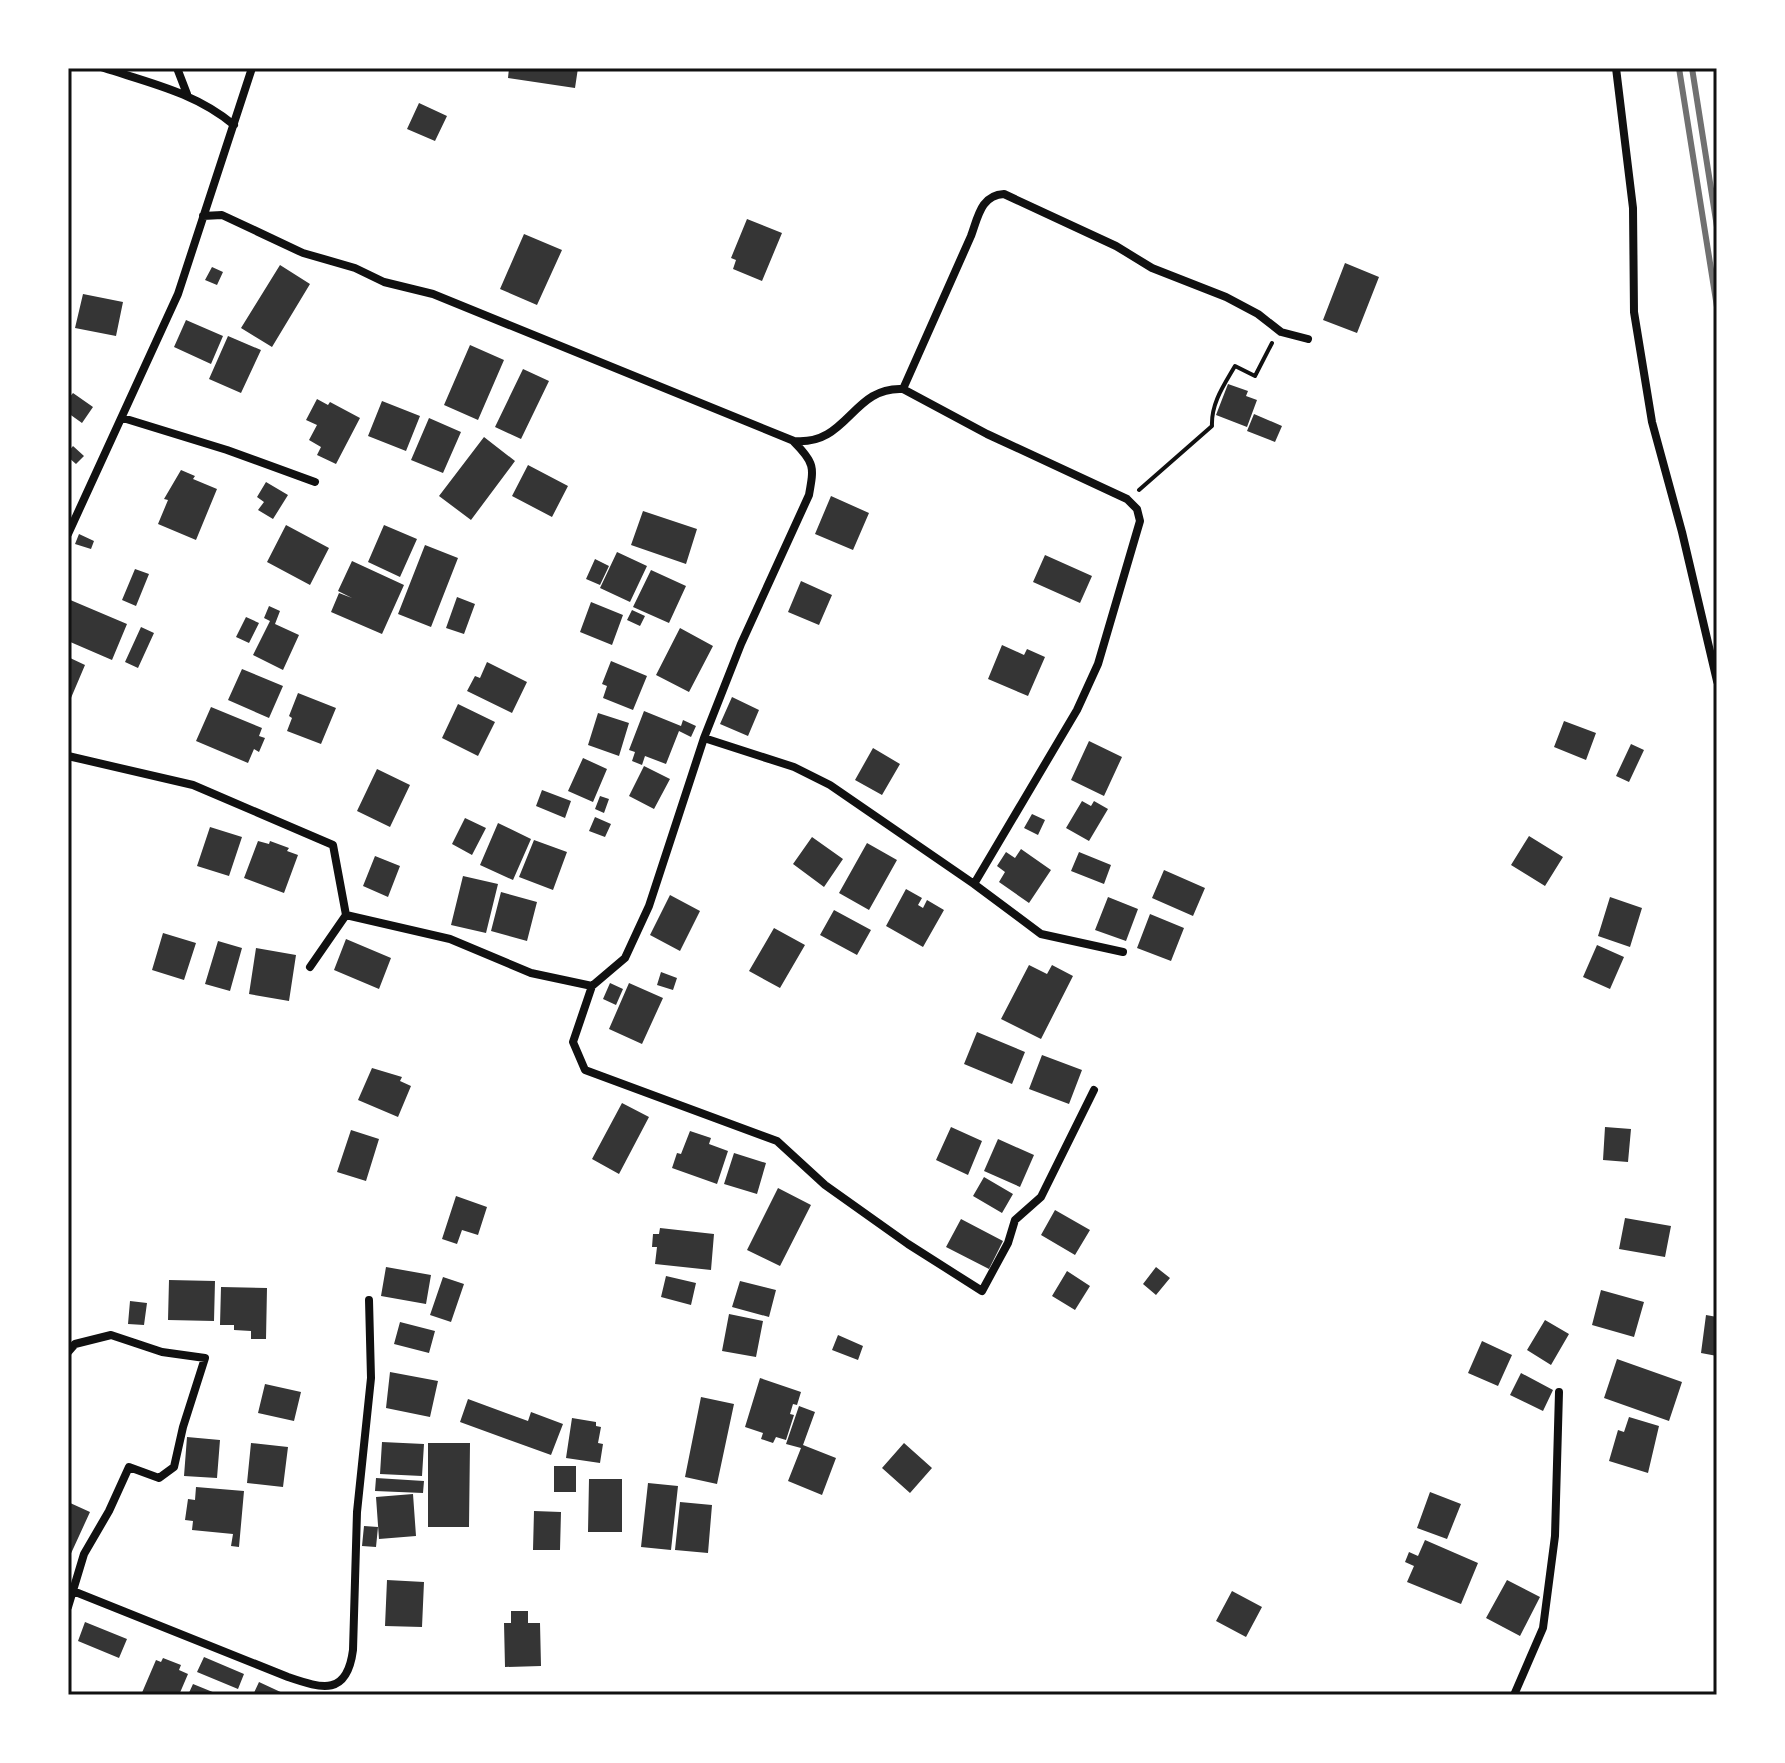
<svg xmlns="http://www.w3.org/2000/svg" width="1785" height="1763" font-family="'Varela Round',sans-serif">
  <rect width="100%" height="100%" fill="#fff"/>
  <!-- building -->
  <path fill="#353535" d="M509,68H578L575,88L508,78Z
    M419,103L447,116L435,141L407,129Z
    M747,219L782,233L762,281L733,269L736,260L731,258Z
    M524,234L562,250L537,305L500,289Z
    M1345,263L1379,277L1357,333L1323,320Z
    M280,265L310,284L272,347L241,328Z
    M212,267L223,272L217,285L205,280Z
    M83,294L123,302L116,336L75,328Z
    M186,320L223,336L211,364L174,347Z
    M228,336L261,350L241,393L209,379Z
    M470,345L504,360L478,420L444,405Z
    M523,369L549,381L521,439L495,427Z
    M1228,384L1248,391L1246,396L1257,400L1247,427L1216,415Z
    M73,393L93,407L82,423L68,413V399Z
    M317,399L328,405L330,402L360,418L336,464L317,455L321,447L309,440L317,425L306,420Z
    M382,401L420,416L406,451L368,436Z
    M1254,414L1282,426L1275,442L1247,431Z
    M429,418L461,432L443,473L411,460Z
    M484,437L515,461L471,520L439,496Z
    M73,446L84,456L76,464L68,457V452Z
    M528,465L568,486L552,517L512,496Z
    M181,470L195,476L193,479L217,489L196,540L158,524L168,500L164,499Z
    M266,482L288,495L273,519L258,510L264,502L257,497Z
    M831,496L869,513L853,550L815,534Z
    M643,511L697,529L686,564L631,545Z
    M286,525L329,548L310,585L267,562Z
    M384,525L417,539L400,577L368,562Z
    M79,534L94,541L91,549L75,544Z
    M425,545L458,558L431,627L398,614Z
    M617,552L647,566L630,602L600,588Z
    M1045,555L1092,576L1080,603L1033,582Z
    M595,559L609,566L600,585L586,579Z
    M352,561L404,585L382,634L331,612L339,593L352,598L338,591Z
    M135,569L149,574L136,606L122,600Z
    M651,570L686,586L669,623L633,607Z
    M801,581L832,595L819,625L788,612Z
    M457,597L475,604L464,634L446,628Z
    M68,599L127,624L112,660L68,641Z
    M591,602L623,615L612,645L580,632Z
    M269,606L280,611L275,624L299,635L283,670L253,655L270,621L264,618Z
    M632,610L645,616L640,626L627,620Z
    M246,617L259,623L249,643L236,637Z
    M141,627L154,633L138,668L125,662Z
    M680,628L713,646L689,692L656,675Z
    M1002,645L1024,655L1027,649L1045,657L1028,696L988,679Z
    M68,657L85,665L68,705Z
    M611,661L647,676L633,710L603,698L607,686L602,684Z
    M487,662L527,682L512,713L467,691L475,676L480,678Z
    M242,669L283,686L269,718L228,700Z
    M298,693L336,708L321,744L287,731L292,718L289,716Z
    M732,697L759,710L748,736L720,724Z
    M458,704L495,722L478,756L442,738Z
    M211,707L262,728L259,736L265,738L259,752L254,749L248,763L196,741Z
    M644,711L681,726L683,720L696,726L691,737L679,731L666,764L645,756L642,765L632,761L635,752L629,750Z
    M598,713L629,723L619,756L588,745Z
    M1564,721L1596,733L1586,760L1554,747Z
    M1089,741L1122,757L1104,796L1071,780Z
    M1631,744L1644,750L1629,782L1616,776Z
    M873,748L900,764L882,795L855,780Z
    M583,758L607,769L593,802L568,791Z
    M644,766L670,779L654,809L629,796Z
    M377,769L410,785L390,827L357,811Z
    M542,790L571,801L565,818L536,806Z
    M600,796L609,799L604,813L595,809Z
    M1082,801L1091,806L1094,801L1108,809L1089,841L1066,828Z
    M1032,814L1045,820L1038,835L1024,828Z
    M595,817L611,824L605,837L589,831Z
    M465,818L486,828L472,855L452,844Z
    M498,823L531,839L513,880L480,865Z
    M210,827L242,837L229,876L197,866Z
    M1529,836L1563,857L1545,886L1511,865Z
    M812,837L843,859L824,887L793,864Z
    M534,840L567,852L553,890L519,877Z
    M258,841L269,844L270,841L289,848L287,851L298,855L284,893L244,878Z
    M867,843L897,860L869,910L839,893Z
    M1021,849L1051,870L1029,903L999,882L1005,872L997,866L1006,852L1015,858Z
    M1079,852L1111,865L1104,884L1071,871Z
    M375,856L400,866L388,897L363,886Z
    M1164,870L1205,888L1193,916L1152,898Z
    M463,876L498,884L486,933L451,925Z
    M906,889L922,898L918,905L923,908L927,900L944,910L923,947L886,926Z
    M501,892L537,902L527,941L491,931Z
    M670,895L700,911L680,951L650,935Z
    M1108,897L1138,909L1126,941L1095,930Z
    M1610,897L1642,908L1630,947L1598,936Z
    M834,910L871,930L857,955L820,935Z
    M1150,914L1184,928L1171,961L1137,948Z
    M774,928L805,945L780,988L749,971Z
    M163,933L196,943L184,980L152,970Z
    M346,939L391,958L379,989L334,970Z
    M218,941L242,948L230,991L205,984Z
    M1597,945L1624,957L1610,989L1583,977Z
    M256,948L296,955L289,1001L249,994Z
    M1029,965L1047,974L1052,965L1073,976L1041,1039L1001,1019Z
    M661,972L677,978L673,990L657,985Z
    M610,983L623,989L616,1005L603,999Z
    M629,983L663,998L642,1044L609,1029Z
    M977,1032L1025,1052L1012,1084L964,1064Z
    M1042,1055L1082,1070L1069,1104L1029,1089Z
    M372,1068L402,1077L400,1081L411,1086L398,1117L358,1100Z
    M622,1103L649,1117L619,1174L592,1159Z
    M951,1127L982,1141L968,1175L936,1160Z
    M1605,1127L1631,1129L1628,1162L1603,1160Z
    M351,1130L379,1139L366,1181L337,1172Z
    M690,1131L711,1138L709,1144L728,1151L717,1184L672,1168L677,1153L681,1154Z
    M998,1139L1034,1155L1020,1187L984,1171Z
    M734,1153L766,1163L757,1194L724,1184Z
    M984,1177L1013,1194L1002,1213L973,1196Z
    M778,1188L811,1205L780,1266L747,1250Z
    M456,1196L487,1207L478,1235L462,1230L457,1244L442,1239Z
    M1055,1210L1090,1230L1075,1255L1041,1235Z
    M1625,1218L1671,1226L1665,1257L1619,1249Z
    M961,1219L1003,1241L989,1269L946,1247Z
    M660,1228L714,1234L711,1270L655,1264L657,1247H652L653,1234H659Z
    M386,1267L431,1275L426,1304L381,1296Z
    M1156,1267L1170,1278L1156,1295L1143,1284Z
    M1067,1271L1090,1286L1075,1310L1052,1296Z
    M666,1276L696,1283L691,1305L661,1297Z
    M443,1277L464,1284L451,1322L430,1315Z
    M169,1280L215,1281L214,1321L168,1320Z
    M740,1281L776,1290L769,1317L732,1307Z
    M221,1287L267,1288L266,1339H251V1331L234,1330V1325H220Z
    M1601,1290L1644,1302L1634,1337L1592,1325Z
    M130,1301L147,1303L144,1325L128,1324Z
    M729,1314L763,1321L756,1357L722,1351Z
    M1706,1315L1717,1317V1356L1701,1353Z
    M1545,1320L1569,1334L1551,1365L1527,1350Z
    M400,1322L435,1331L429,1353L394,1344Z
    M838,1335L863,1346L858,1360L832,1350Z
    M1482,1341L1512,1355L1498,1386L1468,1373Z
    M1617,1359L1682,1382L1669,1421L1604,1398Z
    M390,1372L438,1381L430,1417L386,1408Z
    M1521,1373L1553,1390L1543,1411L1510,1395Z
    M760,1378L801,1392L797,1405L793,1404L790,1414L794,1415L786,1440L776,1437L773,1443L761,1439L763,1433L745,1427Z
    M265,1384L301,1392L294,1421L258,1413Z
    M701,1397L734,1404L717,1484L685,1477Z
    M468,1399L528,1421L531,1412L563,1424L551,1455L460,1422Z
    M799,1406L815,1412L803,1445L836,1458L822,1495L788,1481L801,1448L786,1444Z
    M1629,1417L1659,1426L1648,1473L1609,1461L1618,1430L1624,1432Z
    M572,1418L596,1422V1426L601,1427L598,1443L603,1444L600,1463L566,1458Z
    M187,1437L220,1440L217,1478L184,1476Z
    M382,1442L424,1444L422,1476L380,1474Z
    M251,1443L288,1447L283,1487L247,1483Z
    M428,1443H470L469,1527H428Z
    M904,1443L932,1468L910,1493L882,1468Z
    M554,1466H576V1492H554Z
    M376,1478L424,1481L423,1493L375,1491Z
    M589,1479H622V1532H588Z
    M648,1483L678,1486L671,1550L641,1547Z
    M196,1487L244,1491L239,1547L231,1546L233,1534L192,1530L193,1521L185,1520L188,1499L195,1500Z
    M1430,1492L1461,1504L1447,1539L1417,1528Z
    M413,1494L416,1536L379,1539L376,1497Z
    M68,1502L90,1512L68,1560Z
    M680,1502L712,1505L708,1553L675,1550Z
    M534,1511L561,1512L560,1550H533Z
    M364,1526L378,1527L376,1547L362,1546Z
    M1425,1540L1478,1563L1461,1604L1407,1582L1414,1566L1405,1562L1409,1552L1418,1556Z
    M387,1580L424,1582L422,1627L385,1626Z
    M1507,1580L1540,1597L1520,1636L1486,1618Z
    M1232,1591L1262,1607L1246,1637L1216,1621Z
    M511,1611H528V1623H540L541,1666L505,1667L504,1623H511Z
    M85,1622L127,1639L119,1658L78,1641Z
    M204,1657L244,1674L238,1689L197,1672Z
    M163,1658L181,1665L179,1670L188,1674L179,1695H141L156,1660L161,1662Z
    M259,1682L287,1695H253Z
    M193,1684L220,1695H188Z"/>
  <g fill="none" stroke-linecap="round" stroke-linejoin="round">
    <!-- path -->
    <path stroke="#111" stroke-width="4" d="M1139,490L1212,426C1211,403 1224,385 1235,366L1255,376L1272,343"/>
    <!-- minor -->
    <path stroke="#111" stroke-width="8" d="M104,68C150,83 196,93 234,125
      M177,68L187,94
      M1616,68L1633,208L1634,312L1652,422L1682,532L1717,681
      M203,216L222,215L303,253L355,268L384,282L433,294L794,441C848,446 852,386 903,389L987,434L1127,499L1137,509L1140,521L1098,664L1077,710L974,884
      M903,389L971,236C978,217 981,195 1004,194L1116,246L1152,268L1226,297L1258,314L1281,332L1308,339
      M123,418L227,450L315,482
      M68,534L178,294L252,68
      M704,738L794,767L830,785L974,884L1041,934L1123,952
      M68,756L193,785L333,845L346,915L310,967
      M346,915L450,939L531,973L592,986L625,958L649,906L704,738L741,644L809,495C814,467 815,463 794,442
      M592,986L573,1042L585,1070L777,1141L825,1185L908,1244L982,1291L1008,1243L1015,1220L1041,1197L1094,1090
      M68,1352L75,1344L111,1335L162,1352L205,1358L183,1427L174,1467L159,1478L129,1467L109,1511L84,1554L68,1607
      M68,1589L288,1677C323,1689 347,1696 353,1650L357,1512L371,1378L369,1300
      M1514,1695L1543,1628L1555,1536L1559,1392"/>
    <!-- rail -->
    <path stroke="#707070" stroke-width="6" d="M1679,68L1717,307
      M1692,68L1717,227"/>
  </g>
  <!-- border -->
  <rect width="1785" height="1763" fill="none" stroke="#ffffff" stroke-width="140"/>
  <rect x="70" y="70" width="1645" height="1623" fill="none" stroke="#111" stroke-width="3"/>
</svg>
